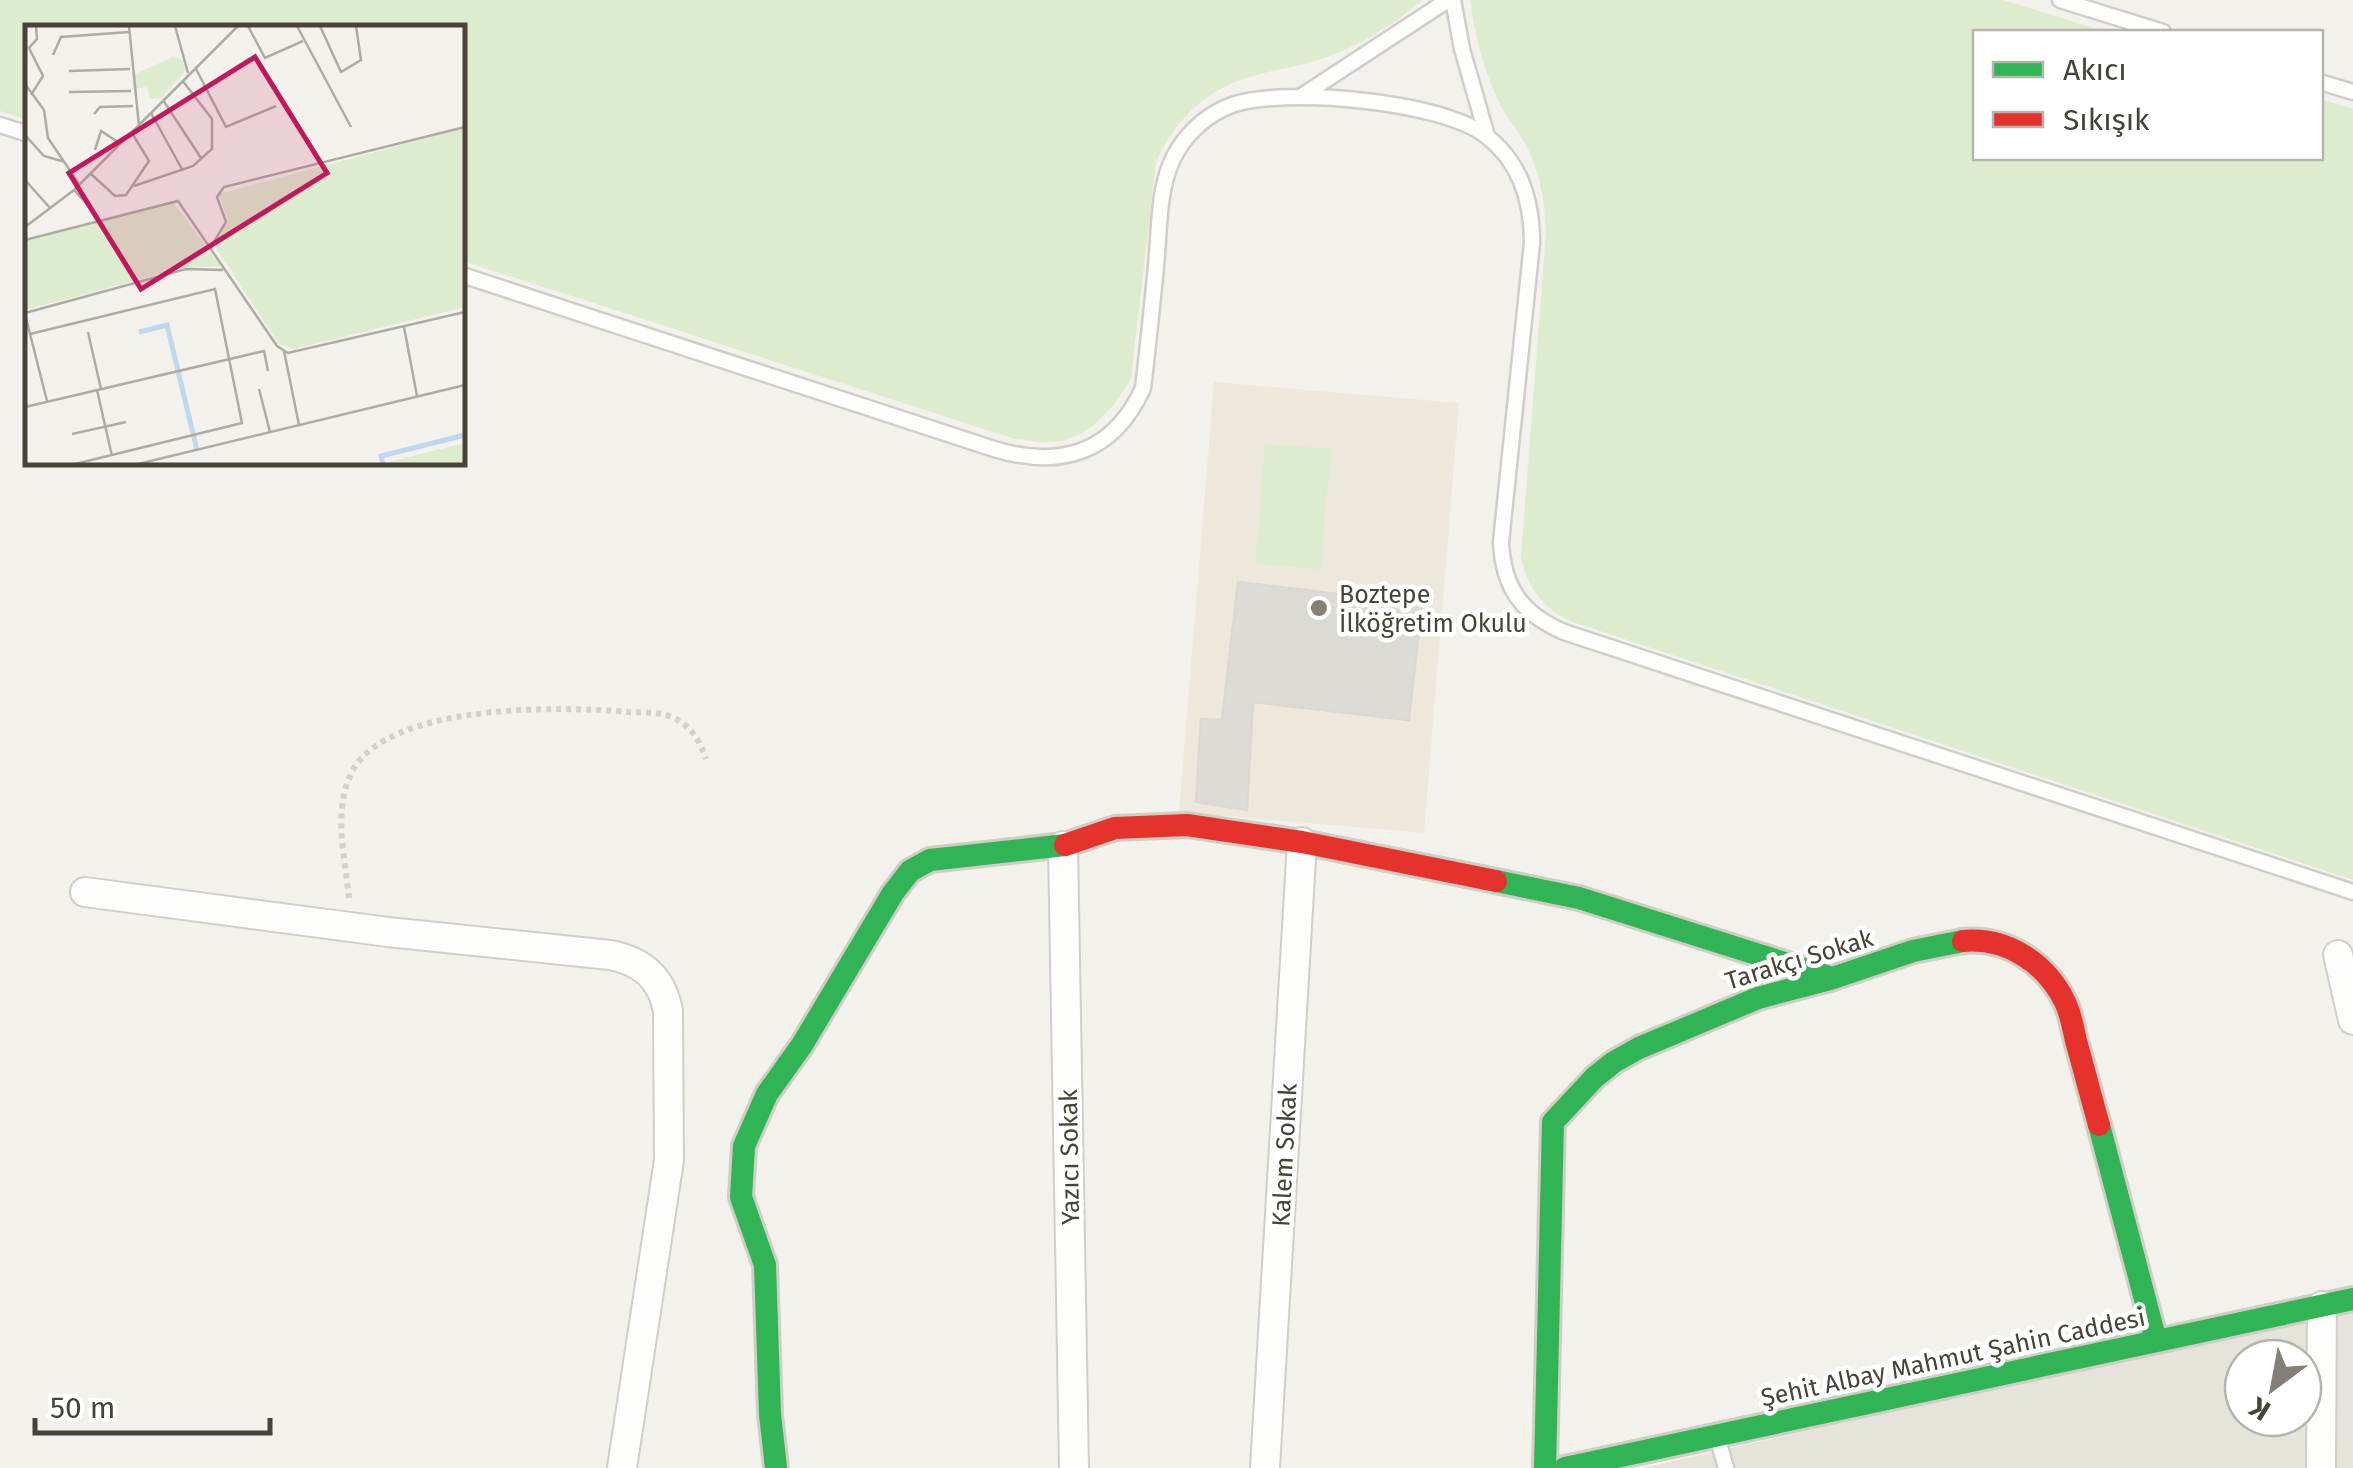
<svg xmlns="http://www.w3.org/2000/svg" width="2353" height="1468" font-family="'Fira Sans',sans-serif">
  <rect width="100%" height="100%" fill="#f2f1ec"/>
  <!-- residential -->
  <path fill="#e5e3da" fill-rule="evenodd" d="M2353,1307V1468H1643ZM2243,1358H2303V1418H2243Z"/>
  <!-- education -->
  <path fill="#ece9dc" d="M1214,382L1459,403L1424,833L1179,812Z"/>
  <!-- green -->
  <path fill="#ddebce" d="M0,0H1422C1394,25 1358,47 1321,59C1298,67 1275,69 1253,76C1206,89 1177,118 1156,161L1131,378C1115,407 1090,438 1054,442C1041,443 1028,440 1015,439L463,261L462,28H28L27,120L0,111Z
    M1470,0H2003L2107,32H1976V158H2320L2321,99L2353,109V880L1570,621C1542,607 1527,587 1521,557L1546,233C1545,201 1540,171 1525,143C1518,130 1507,118 1500,104C1484,72 1475,36 1470,0Z
    M1265,444L1331,449L1321,569L1255,564Z"/>
  <!-- building -->
  <path fill="#dbdad5" stroke="#dad8d2" stroke-width="2.5" d="M1238,582L1422,604L1409,720L1253,702L1247,810L1196,802L1201,719L1222,720Z"/>
  <g fill="none" stroke-linecap="round" stroke-linejoin="round">
    <!-- lane casing -->
    <g stroke="#d0ceca" stroke-width="19">
      <path id="lane" d="M1453,0L1462,49L1487,136
        M2060,0L2163,32
        M2320,82L2353,92
        M1300,97L1448,0
        M0,125L28,134
        M462,275L994,449C1060,469 1113,454 1143,388C1148,347 1152,307 1156,266C1160,228 1157,181 1179,148C1191,129 1210,113 1232,105C1285,87 1440,101 1485,135C1520,161 1532,201 1532,243L1501,542C1503,588 1522,614 1564,632L2353,892
        M1718,1440L1726,1468"/>
    </g>
    <!-- street casing -->
    <g stroke="#d0ceca" stroke-width="32">
      <path id="street" d="M1063,846L1074,1468
        M85,892L388,932L610,955C642,961 662,978 668,1011L669,1160L622,1468
        M2338,955L2353,1020
        M1265,1468L1302,842
        M2321,1468L2322,1306"/>
    </g>
    <!-- fast casing -->
    <g stroke="#d0cec3" stroke-width="28">
      <path id="fast" d="M1496,881L1579,898L1832,978
        M2099,1125L2156,1341
        M776,1468L770,1414L765,1265L741,1197L744,1146L767,1094L802,1045L893,893L910,871L930,860L1065,845
        M1545,1468L1553,1122L1595,1077L1614,1062L1639,1048L1758,998L1830,979L1913,951L1963,941
        M1565,1468L2353,1299"/>
    </g>
    <!-- jam casing -->
    <g stroke="#d0cec3" stroke-width="28">
      <path id="jam" d="M1065,845L1115,828L1187,825L1302,842L1496,881
        M1963,941C2007,937 2046,963 2065,1002C2071,1014 2073,1028 2076,1041C2084,1069 2091,1097 2099,1125"/>
    </g>
    <!-- path -->
    <path stroke="#d2d1cb" stroke-width="6" stroke-dasharray="5 5" stroke-linecap="butt" d="M349,898C345,857 332,808 353,770C391,703 560,706 628,712C644,713 659,711 674,718C691,726 700,741 706,759"/>
    <!-- lane -->
    <use href="#lane" stroke="#fdfdfc" stroke-width="14"/>
    <!-- street -->
    <use href="#street" stroke="#fdfdfc" stroke-width="28"/>
    <!-- fast -->
    <use href="#fast" stroke="#30b455" stroke-width="22"/>
    <!-- jam -->
    <use href="#jam" stroke="#e5322d" stroke-width="22"/>
  </g>
  <!-- markers -->
  <circle fill="#848077" stroke="#fff" stroke-width="4" cx="1319" cy="608" r="10"/>
  <g text-anchor="middle" stroke-width="9" stroke-linejoin="round" paint-order="stroke">
    <!-- poi labels -->
    <g font-size="25" fill="#484338" stroke="#fff" text-anchor="start">
      <text x="1339" y="603">Boztepe<tspan x="1339" dy="29">İlköğretim Okulu</tspan></text>
    </g>
    <!-- street labels -->
    <g font-size="25" fill="#484338" stroke="#fff">
      <text transform="translate(1799 959) rotate(-17)" y="9">Tarakçı Sokak</text>
      <text transform="translate(1284 1155) rotate(-87)" y="9">Kalem Sokak</text>
      <text transform="translate(1069 1157) rotate(-91)" y="9">Yazıcı Sokak</text>
      <text transform="translate(1953 1357) rotate(-12)" y="9">Şehit Albay Mahmut Şahin Caddesi</text>
    </g>
  </g>
  <!-- overview -->
  <g transform="translate(25 25)">
    <rect width="440" height="440" fill="#f2f1ec"/>
    <path d="M148,32L157,35L161,45L136,73L125,74L122,62L108,64V50ZM440,103V282L269,324L254,319L189,220L203,197L194,169ZM147,176L196,241L158,243L0,285V217ZM440,418V439H364V437Z" fill="#ddebce"/>
    <path fill="none" stroke="#bfd8ed" stroke-width="5" d="M114,307L142,300L172,425M358,439L356,431L440,410"/>
    <path fill="none" stroke="#aeaba4" stroke-width="2.5" d="M104,1L114,101M150,1L163,48M223,1L240,33L278,16M272,1L326,102M295,1L316,47L336,35L331,1M28,30L36,12L104,7M170,42L201,102L251,81M44,46L105,44M0,59L19,85L23,113L54,159M44,67L106,66M6,70L18,51L4,23L12,14L11,1M138,75L176,133M126,88L158,146M69,89L75,82L108,81M0,110L19,131L40,137M70,125L76,106L96,119M65,148L90,171L101,170L124,136L107,108M0,155L25,183M109,161L168,141L187,124V94L157,55M49,165L70,188M0,202L49,165L213,1M0,215L153,176L252,321L263,328L440,287M187,220L201,197L192,172L199,162L440,102M0,288L161,244L198,245M1,293L22,376M379,302L392,371M63,307L76,364M5,309L190,264L217,398L50,439M259,326L274,400M234,364L245,407M72,365L87,431M0,382L239,326L243,346M47,409L101,397M113,439L440,360"/>
    <path fill="#c2185b" fill-opacity="0.15" stroke="#c2185b" stroke-width="5" d="M230,32L302,148L116,264L44,148Z"/>
    <rect width="440" height="440" fill="none" stroke="#484338" stroke-width="5"/>
  </g>
  <!-- legend -->
  <rect x="1973" y="30" width="350" height="130" fill="#ffffff" stroke="#b6b4af" stroke-width="2.5"/>
  <rect x="1993" y="62" width="50" height="15" fill="#30b455" stroke="#b6b4af" stroke-width="2.5"/>
  <text x="2063" y="80" font-size="30" fill="#484338">Akıcı</text>
  <rect x="1993" y="112" width="50" height="15" fill="#e5322d" stroke="#b6b4af" stroke-width="2.5"/>
  <text x="2063" y="130" font-size="30" fill="#484338">Sıkışık</text>
  <!-- north arrow -->
  <g transform="translate(2273 1388) rotate(212)"><circle r="48" fill="#ffffff" stroke="#b6b4af" stroke-width="2.5"/>
  <path d="M0-8L18 38L0 25L-18 38Z" fill="#848077"/>
  <text y="-15" font-size="28" font-weight="bold" text-anchor="middle" fill="#484338">K</text>
  </g>
  <!-- scale -->
  <path d="M35 1418v15h235v-15" fill="none" stroke="#484338" stroke-width="5"/>
  <text x="50" y="1418" font-size="30" fill="#484338" stroke="#ffffff" stroke-width="8" paint-order="stroke">50 m</text>
</svg>
